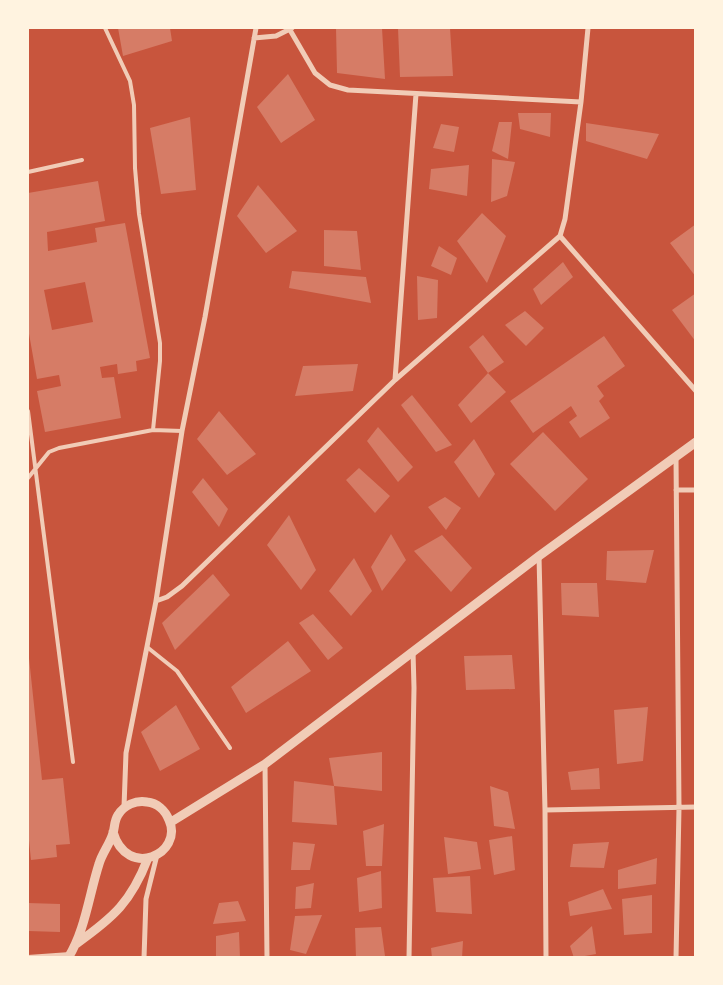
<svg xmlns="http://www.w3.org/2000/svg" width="723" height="985" font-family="Karla,sans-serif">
  <rect width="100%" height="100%" fill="#c8553d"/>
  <!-- building -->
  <path fill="#d67c66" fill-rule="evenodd" d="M118,28H170L172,41L123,56Z
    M336,28H382L385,79L337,73Z
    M398,28H450L453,76L400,77Z
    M288,74L315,120L281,143L257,107Z
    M518,113H551L550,137L520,129Z
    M190,117L196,190L161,194L150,128Z
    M499,122H512L508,159L492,151Z
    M586,123L659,134L647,159L586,141Z
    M441,124L459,127L454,152L433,148Z
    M492,159L515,162L507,196L491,202Z
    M469,165L467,196L429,189L431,169Z
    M98,181L105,221L47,232L48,251L97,242L95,228L125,223L150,358L136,361L137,371L118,374L117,364L100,367L102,378L114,377L121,418L45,432L37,391L61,386L59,375L37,379L28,328V193ZM85,282L93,322L52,330L44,290Z
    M258,185L297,231L266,253L237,216Z
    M482,213L506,236L487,283L457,241Z
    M696,224V277L670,243Z
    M324,230L357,231L361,270L324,266Z
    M439,246L457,258L451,275L431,266Z
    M563,262L573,277L541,305L533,289Z
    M292,271L366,277L371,303L289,288Z
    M417,276L438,280L437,318L418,320Z
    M696,293V342L672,310Z
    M525,311L544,328L526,346L505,325Z
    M483,335L504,362L488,373L469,347Z
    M604,336L625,366L597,386L604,396L599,401L610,418L580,438L569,422L577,416L571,406L533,433L510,401Z
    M358,364L353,391L295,396L303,366Z
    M488,373L506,392L471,423L458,405Z
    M412,395L452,445L436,452L401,405Z
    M219,411L256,454L227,475L197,439Z
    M378,427L413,467L398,482L367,441Z
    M543,432L588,479L555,511L510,464Z
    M474,439L495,474L479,498L454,462Z
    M359,468L390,496L375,513L346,480Z
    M203,478L228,509L219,527L192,492Z
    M445,497L461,508L446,530L428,507Z
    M289,515L316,570L301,590L267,545Z
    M391,534L406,560L382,591L371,567Z
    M442,535L472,568L451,592L414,551Z
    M654,550L646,583L606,580L607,551Z
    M354,558L372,591L351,616L329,591Z
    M213,574L230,595L175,650L162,623Z
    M561,583H597L599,617L562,615Z
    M313,614L343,648L328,660L299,623Z
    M288,641L311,671L246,713L231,687Z
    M512,655L515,689L466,690L464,656Z
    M28,658H29L42,780L63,778L70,844L56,845L57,857L31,860L28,831Z
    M176,705L200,749L160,771L141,732Z
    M648,707L643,761L617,764L614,710Z
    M382,752V791L334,786L329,758Z
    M599,768L600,789L571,790L568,772Z
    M294,781L334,786L337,825L292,822Z
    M490,786L508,792L515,829L494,826Z
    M384,824L382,866H366L363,831Z
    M512,836L515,870L494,875L489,840Z
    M444,837L477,842L481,869L448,874Z
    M293,842L315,844L310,870H291Z
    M609,842L604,868L570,867L573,844Z
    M657,858L656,884L618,889V870Z
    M381,871L382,908L359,912L357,878Z
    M470,876L472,914L436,912L433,878Z
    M314,883L311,908L295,909L296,887Z
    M603,889L612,909L570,916L568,902Z
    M652,895V933L624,935L622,899Z
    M238,901L246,921L213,924L219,903Z
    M28,903L60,904V932L28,931Z
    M322,915L306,954L290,950L295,916Z
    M592,926L596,954L574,958L570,946Z
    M381,927L385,956L356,958L355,928Z
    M239,932L240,958H216V936Z
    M463,941L462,958H432L431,948Z"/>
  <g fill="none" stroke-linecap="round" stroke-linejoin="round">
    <!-- service -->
    <path stroke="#f1ccb7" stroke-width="4" d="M105,28L130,81L134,105L135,168L139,214L160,343V361L153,430
      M28,172L82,160
      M28,411L73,762
      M28,478L49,452L59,448L153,430L182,431
      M147,647L177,671L230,748
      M28,957L70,954"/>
    <!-- minor -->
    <path stroke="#f1ccb7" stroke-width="5" d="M588,28L581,102L565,219L560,236L696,391
      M290,30L315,73L330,85L348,90L581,102
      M254,38L276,36L292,28
      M395,380L416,94
      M676,457L679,808L676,958
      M676,490H696
      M539,556L545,810L546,958
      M156,601L167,597L182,586L395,380L560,236
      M265,764L267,958
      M124,807L126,753L156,601L182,431L205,317L256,28
      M545,810L696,807
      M144,958L146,899L157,855
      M409,958L414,688L413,651"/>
    <!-- tertiary -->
    <path stroke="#f1ccb7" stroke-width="9" d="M171,822L265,764L539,556L696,442
      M76,944C114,917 131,902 148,858
      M68,958C85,931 89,895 99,864C102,853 110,844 113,833C115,827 114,821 118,815C124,805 136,800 147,802C157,803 165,810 169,820C184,854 127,880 113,832"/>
  </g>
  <!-- border -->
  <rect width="723" height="985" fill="none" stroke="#fff3e0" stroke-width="58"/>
</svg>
